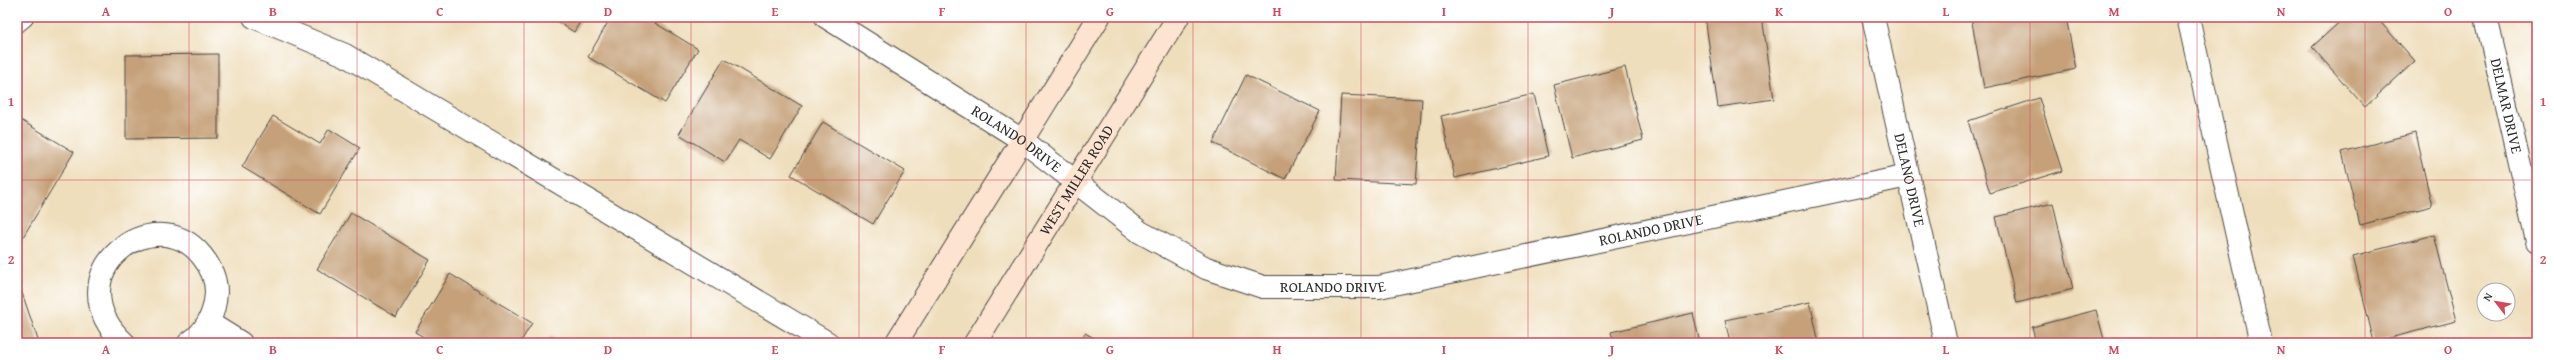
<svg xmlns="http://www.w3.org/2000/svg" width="2554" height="360" font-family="'Gentium Book Plus',serif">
  <rect width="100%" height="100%" fill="#fff"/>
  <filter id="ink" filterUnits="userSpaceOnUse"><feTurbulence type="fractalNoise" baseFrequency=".025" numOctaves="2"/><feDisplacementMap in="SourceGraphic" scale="8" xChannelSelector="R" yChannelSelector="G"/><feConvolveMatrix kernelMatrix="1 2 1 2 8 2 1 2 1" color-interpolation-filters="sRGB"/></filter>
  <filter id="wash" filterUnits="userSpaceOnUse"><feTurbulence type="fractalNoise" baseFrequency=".012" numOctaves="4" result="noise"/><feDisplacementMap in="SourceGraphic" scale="16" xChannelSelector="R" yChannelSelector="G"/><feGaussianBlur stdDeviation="0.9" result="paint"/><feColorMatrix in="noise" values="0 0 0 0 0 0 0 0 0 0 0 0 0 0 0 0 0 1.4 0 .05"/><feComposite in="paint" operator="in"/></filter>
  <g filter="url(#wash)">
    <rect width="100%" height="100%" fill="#efdebc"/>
    <g id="blocks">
      <!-- building -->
      <path fill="#c5a078" d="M550,17H583L574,32Z
        M611,17H645L698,49L665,103L588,57Z
        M1705,17H1762L1774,99L1718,107Z
        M1971,17H2066L2076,69L1984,88Z
        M2345,17H2376L2415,61L2365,107L2312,47Z
        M218,54V138L126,139V55Z
        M724,59L802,106L770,159L739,140L725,162L679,134Z
        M1625,67L1643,140L1572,158L1554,85Z
        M1246,75L1320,111L1285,179L1213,143Z
        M1534,94L1548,156L1455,178L1441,116Z
        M1341,95L1422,99L1416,184L1336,180Z
        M2039,98L2062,171L1990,193L1968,121Z
        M273,116L320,144L329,129L360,148L320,214L242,167Z
        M19,119L74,152L17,247V122Z
        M823,122L905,171L873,224L791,175Z
        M2415,133L2432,206L2360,225L2342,152Z
        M2053,203L2073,289L2017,303L1996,217Z
        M351,213L430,260L396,317L317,269Z
        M2434,235L2456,321L2374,342L2353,256Z
        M450,274L532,323L520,343H434L415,332Z
        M17,278L39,343H17Z
        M1810,302L1819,343H1730L1725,320Z
        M2096,310L2105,343H2036L2032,327Z
        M1693,313L1700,343H1614L1611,332Z
        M1085,333L1103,343H1080Z
        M551,336L562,343H547Z"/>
    </g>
  </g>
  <g filter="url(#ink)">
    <use href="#blocks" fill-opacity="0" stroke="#484641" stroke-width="1"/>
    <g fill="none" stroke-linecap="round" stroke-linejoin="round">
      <!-- service casing -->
      <g stroke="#484641" stroke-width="24">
        <path id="service" d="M254,17L345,55L828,343
          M2188,17L2261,343
          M17,21L22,17"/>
      </g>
      <!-- minor casing -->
      <g stroke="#484641" stroke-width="24">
        <g id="minor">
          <path id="s1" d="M826,17L1022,140L1140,232L1206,268L1263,287H1379L1908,176"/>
          <path id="s2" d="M1873,17L1946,343"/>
          <path id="s3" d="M2486,17L2537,241"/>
          <path d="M209,323L241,343"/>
          <path d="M124,343C52,275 154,196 202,256C210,266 216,278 216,292C215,313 207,331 189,343"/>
        </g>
      </g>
      <!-- secondary casing -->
      <g stroke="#484641" stroke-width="24">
        <g id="secondary">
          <path d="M896,343L1099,17"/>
          <path id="s4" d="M975,343L1178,17"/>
        </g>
      </g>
      <!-- service -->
      <use href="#service" stroke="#fff" stroke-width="22"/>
      <!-- minor -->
      <use href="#minor" stroke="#fff" stroke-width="22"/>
      <!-- secondary -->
      <use href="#secondary" stroke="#fde4d1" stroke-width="22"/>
    </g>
  </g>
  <!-- grid -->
  <path fill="none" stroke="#d1495b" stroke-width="1" stroke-opacity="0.55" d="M189,17V343M357,17V343M524,17V343M691,17V343M859,17V343M1026,17V343M1193,17V343M1361,17V343M1528,17V343M1695,17V343M1863,17V343M2030,17V343M2197,17V343M2365,17V343M17,180H2537"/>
  <g text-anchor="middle" stroke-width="3" stroke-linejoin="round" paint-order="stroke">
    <!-- street labels -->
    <g font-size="15" fill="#2b2b2b" stroke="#fff">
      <text dy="5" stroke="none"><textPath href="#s3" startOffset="91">DELMAR DRIVE</textPath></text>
      <text dy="5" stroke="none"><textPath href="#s1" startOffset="226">ROLANDO DRIVE</textPath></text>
      <text dy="5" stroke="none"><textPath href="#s4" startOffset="192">WEST MILLER ROAD</textPath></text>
      <text dy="5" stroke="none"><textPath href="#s2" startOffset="167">DELANO DRIVE</textPath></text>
      <text dy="5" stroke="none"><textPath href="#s1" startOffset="910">ROLANDO DRIVE</textPath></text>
      <text dy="5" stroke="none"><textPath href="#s1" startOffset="586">ROLANDO DRIVE</textPath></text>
    </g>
  </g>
  <!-- margin -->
  <rect width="2554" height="360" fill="none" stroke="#fff" stroke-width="44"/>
  <!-- north arrow -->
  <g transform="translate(2496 302) rotate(301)"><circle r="19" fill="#ffffff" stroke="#aaaaaa"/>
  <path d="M0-3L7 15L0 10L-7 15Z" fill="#d1495b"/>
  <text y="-6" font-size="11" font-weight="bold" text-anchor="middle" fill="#2b2b2b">N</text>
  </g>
  <rect x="22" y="22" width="2510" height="316" fill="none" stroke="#d1495b" stroke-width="1.5"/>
  <g font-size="13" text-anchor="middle" font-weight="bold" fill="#d1495b">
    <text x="106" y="16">A</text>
    <text x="273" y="16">B</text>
    <text x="440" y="16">C</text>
    <text x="608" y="16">D</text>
    <text x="775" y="16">E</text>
    <text x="942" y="16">F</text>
    <text x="1110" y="16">G</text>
    <text x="1277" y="16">H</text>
    <text x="1444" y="16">I</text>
    <text x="1612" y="16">J</text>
    <text x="1779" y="16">K</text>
    <text x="1946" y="16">L</text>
    <text x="2114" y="16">M</text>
    <text x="2281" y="16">N</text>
    <text x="2448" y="16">O</text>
    <text x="11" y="106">1</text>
    <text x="2543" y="106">1</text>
    <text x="11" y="264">2</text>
    <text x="2543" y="264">2</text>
    <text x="106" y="354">A</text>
    <text x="273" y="354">B</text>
    <text x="440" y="354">C</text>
    <text x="608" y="354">D</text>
    <text x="775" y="354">E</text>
    <text x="942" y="354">F</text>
    <text x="1110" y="354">G</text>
    <text x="1277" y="354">H</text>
    <text x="1444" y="354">I</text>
    <text x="1612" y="354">J</text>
    <text x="1779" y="354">K</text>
    <text x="1946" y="354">L</text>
    <text x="2114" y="354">M</text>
    <text x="2281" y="354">N</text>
    <text x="2448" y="354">O</text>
  </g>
</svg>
